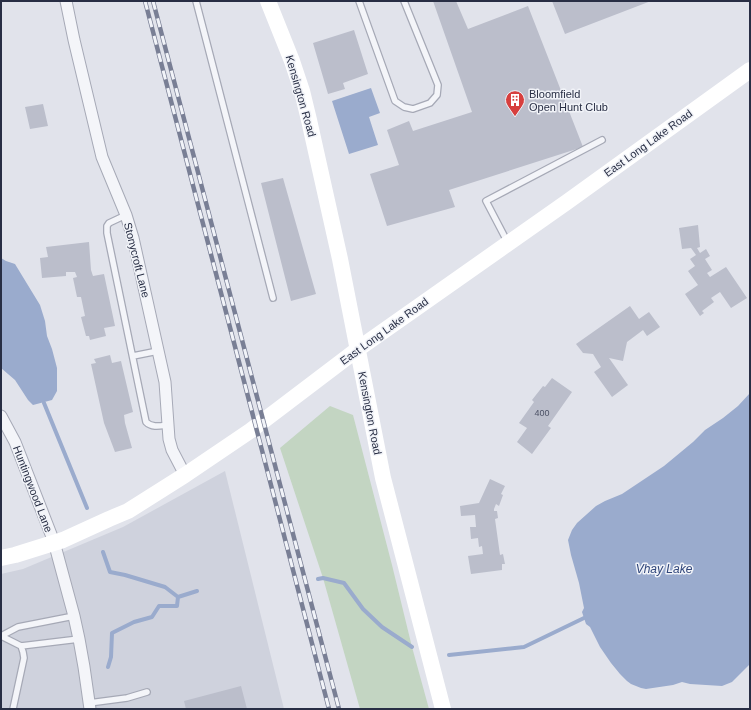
<svg xmlns="http://www.w3.org/2000/svg" width="751" height="710" font-family="Arial,sans-serif">
  <rect width="100%" height="100%" fill="#e1e3eb"/>
  <!-- built -->
  <path fill="#cfd2dd" d="M225,471L284,709H1V574L23,569L123,527Z"/>
  <!-- green -->
  <path fill="#c3d5c2" d="M330,406L353,415L392,565L412,647L429,709H360L323,578L280,448Z"/>
  <!-- water -->
  <path fill="#9aabcd" d="M371,88L380,113L369,117L378,145L349,154L332,101Z
    M1,258L6,261L15,264L40,305L45,321L47,336L52,349L57,368V391L52,400L33,405L28,400L15,380L1,368Z
    M750,393V664L732,682L722,686L690,684L682,682L673,685L646,689L641,688L631,684L627,681L620,674L611,663L600,647L590,627L586,624L582,612L584,608L579,583L571,555L568,540L572,530L577,523L596,506L605,501L622,494L664,466L693,442L705,430L723,418L738,406Z"/>
  <g fill="none" stroke-linecap="round" stroke-linejoin="round">
    <!-- stream -->
    <path stroke="#9aabcd" stroke-width="4" d="M44,403L87,508
      M103,552L110,572L125,575L165,587L178,597L177,606H159L152,617L134,622L112,633L111,657L108,667
      M318,579L323,578L344,583L363,609L382,627L412,647
      M178,597L197,591
      M449,655L524,647L584,618"/>
  </g>
  <!-- building -->
  <path fill="#bbbecb" d="M433,1H456L468,29L528,6L583,147L449,190L455,207L387,226L370,174L399,165L387,130L409,121L413,131L472,112Z
    M552,1H651L565,34Z
    M354,30L368,74L343,83L345,89L328,94L313,43Z
    M43,104L48,126L30,129L25,107Z
    M283,178L316,294L291,301L261,183Z
    M698,225L700,247L697,248L700,253L706,249L710,256L705,259L712,270L707,273L710,277L726,267L747,298L731,308L720,292L711,298L714,302L702,311L704,313L700,316L685,294L698,285L688,271L695,266L690,259L696,255L691,248L682,249L679,228Z
    M89,242L91,270L93,276L104,274L115,326L104,328L106,336L90,340L89,336H86L81,317L85,316L81,297H77L73,278L77,277L75,272H66V276L42,278L40,258L48,257L46,247Z
    M630,306L639,319L649,312L660,327L647,336L643,330L627,342L623,361L609,358L628,385L612,397L594,372L601,367L593,354L583,353L576,344Z
    M110,355L112,363L121,361L133,412L124,415L125,423L132,448L115,452L104,423L91,364L96,363L94,359Z
    M552,378L572,392L548,426L551,428L532,454L517,442L527,428L519,423L534,402L532,400L543,386L545,387Z
    M490,479L505,486L501,494L503,495L499,506L496,504L494,509V511H497L498,518L495,519L500,555L503,554L505,564H502V570L471,574L468,556L483,554L482,546L479,547L478,538L471,539L470,527H476L475,515L461,516L460,506L479,503Z
    M241,686L247,709H186L184,701Z"/>
  <g fill="none" stroke-linecap="round" stroke-linejoin="round">
    <!-- lane casing -->
    <g stroke="#a6a9b6" stroke-width="8">
      <path id="lane" d="M196,1L273,298
        M359,1L395,101L404,107L413,109L430,103L437,95L438,85L404,1
        M126,215L109,223L107,226V233L146,422C152,428 160,426 168,425
        M508,243L486,201L602,140
        M133,356L158,351
        M1,636L21,646L23,652L24,658L13,709
        M1,636L18,627L74,616
        M21,646L79,639
        M89,703L127,698L147,692"/>
    </g>
    <!-- street casing -->
    <g stroke="#a6a9b6" stroke-width="13">
      <path id="street" d="M66,1L74,40L102,157L126,215L133,238L165,382L169,439L172,450L185,475
        M1,416L15,442L54,542L74,616L79,639L84,667L90,709"/>
    </g>
    <!-- lane -->
    <use href="#lane" stroke="#f4f5f9" stroke-width="5.5"/>
    <!-- street -->
    <use href="#street" stroke="#f4f5f9" stroke-width="11"/>
    <!-- secondary -->
    <path stroke="#fff" stroke-width="16" d="M268,1L292,61L302,91L309,120L340,259L383,478L443,709
      M1,558L15,555L63,540L109,519L128,511L185,475L250,431L358,349L567,202L750,70"/>
    <!-- rail casing -->
    <g stroke="#797f95" stroke-width="4.5">
      <path id="rail" d="M145,1L264,458L329,709
        M153,1L339,709"/>
    </g>
    <!-- rail -->
    <use href="#rail" stroke="#f1f3f8" stroke-width="3" stroke-dasharray="9" stroke-linecap="butt"/>
  </g>
  <!-- icons -->
  <defs>
    <g id="building-pin" transform="scale(1)"><path d="M0 17L-7.5 6A9.5 9.5 0 1 1 7.5 6Z" fill="#d73f3e" stroke="#f1f3f8"/><path d="M-4-6H4V6H1V3H-1V6H-4ZM-2.5-4.3h1.7v1.8h-1.7ZM.8-4.3h1.7v1.8H.8ZM-2.5-1h1.7V.8h-1.7ZM.8-1h1.7V.8H.8Z" fill="#fff"/></g>
  </defs>
  <g fill-rule="evenodd">
    <use href="#building-pin" x="515" y="100"/>
  </g>
  <g text-anchor="middle" stroke-width="3" stroke-linejoin="round" paint-order="stroke">
    <!-- number labels -->
    <g font-size="9" fill="#4d5266">
      <text x="542" y="416">400</text>
    </g>
    <!-- poi labels -->
    <g font-size="11" fill="#282e44" stroke="#f1f3f8" text-anchor="start">
      <text x="529" y="98">Bloomfield<tspan x="529" dy="13">Open Hunt Club</tspan></text>
    </g>
    <!-- street labels -->
    <g font-size="11" fill="#282e44" stroke="#f1f3f8">
      <text transform="translate(301 96) rotate(74)" y="4">Kensington Road</text>
      <text transform="translate(648 143) rotate(-36)" y="4">East Long Lake Road</text>
      <text transform="translate(137 260) rotate(76)" y="4">Stonycroft Lane</text>
      <text transform="translate(384 331) rotate(-36)" y="4">East Long Lake Road</text>
      <text transform="translate(370 413) rotate(79)" y="4">Kensington Road</text>
      <text transform="translate(33 489) rotate(69)" y="4">Huntingwood Lane</text>
    </g>
    <!-- water labels -->
    <g font-size="12" font-style="italic" fill="#2f457a" stroke="#f1f3f8">
      <text x="664" y="573">Vhay Lake</text>
    </g>
  </g>
  <!-- border -->
  <rect width="751" height="710" fill="none" stroke="#282e44" stroke-width="4"/>
</svg>
